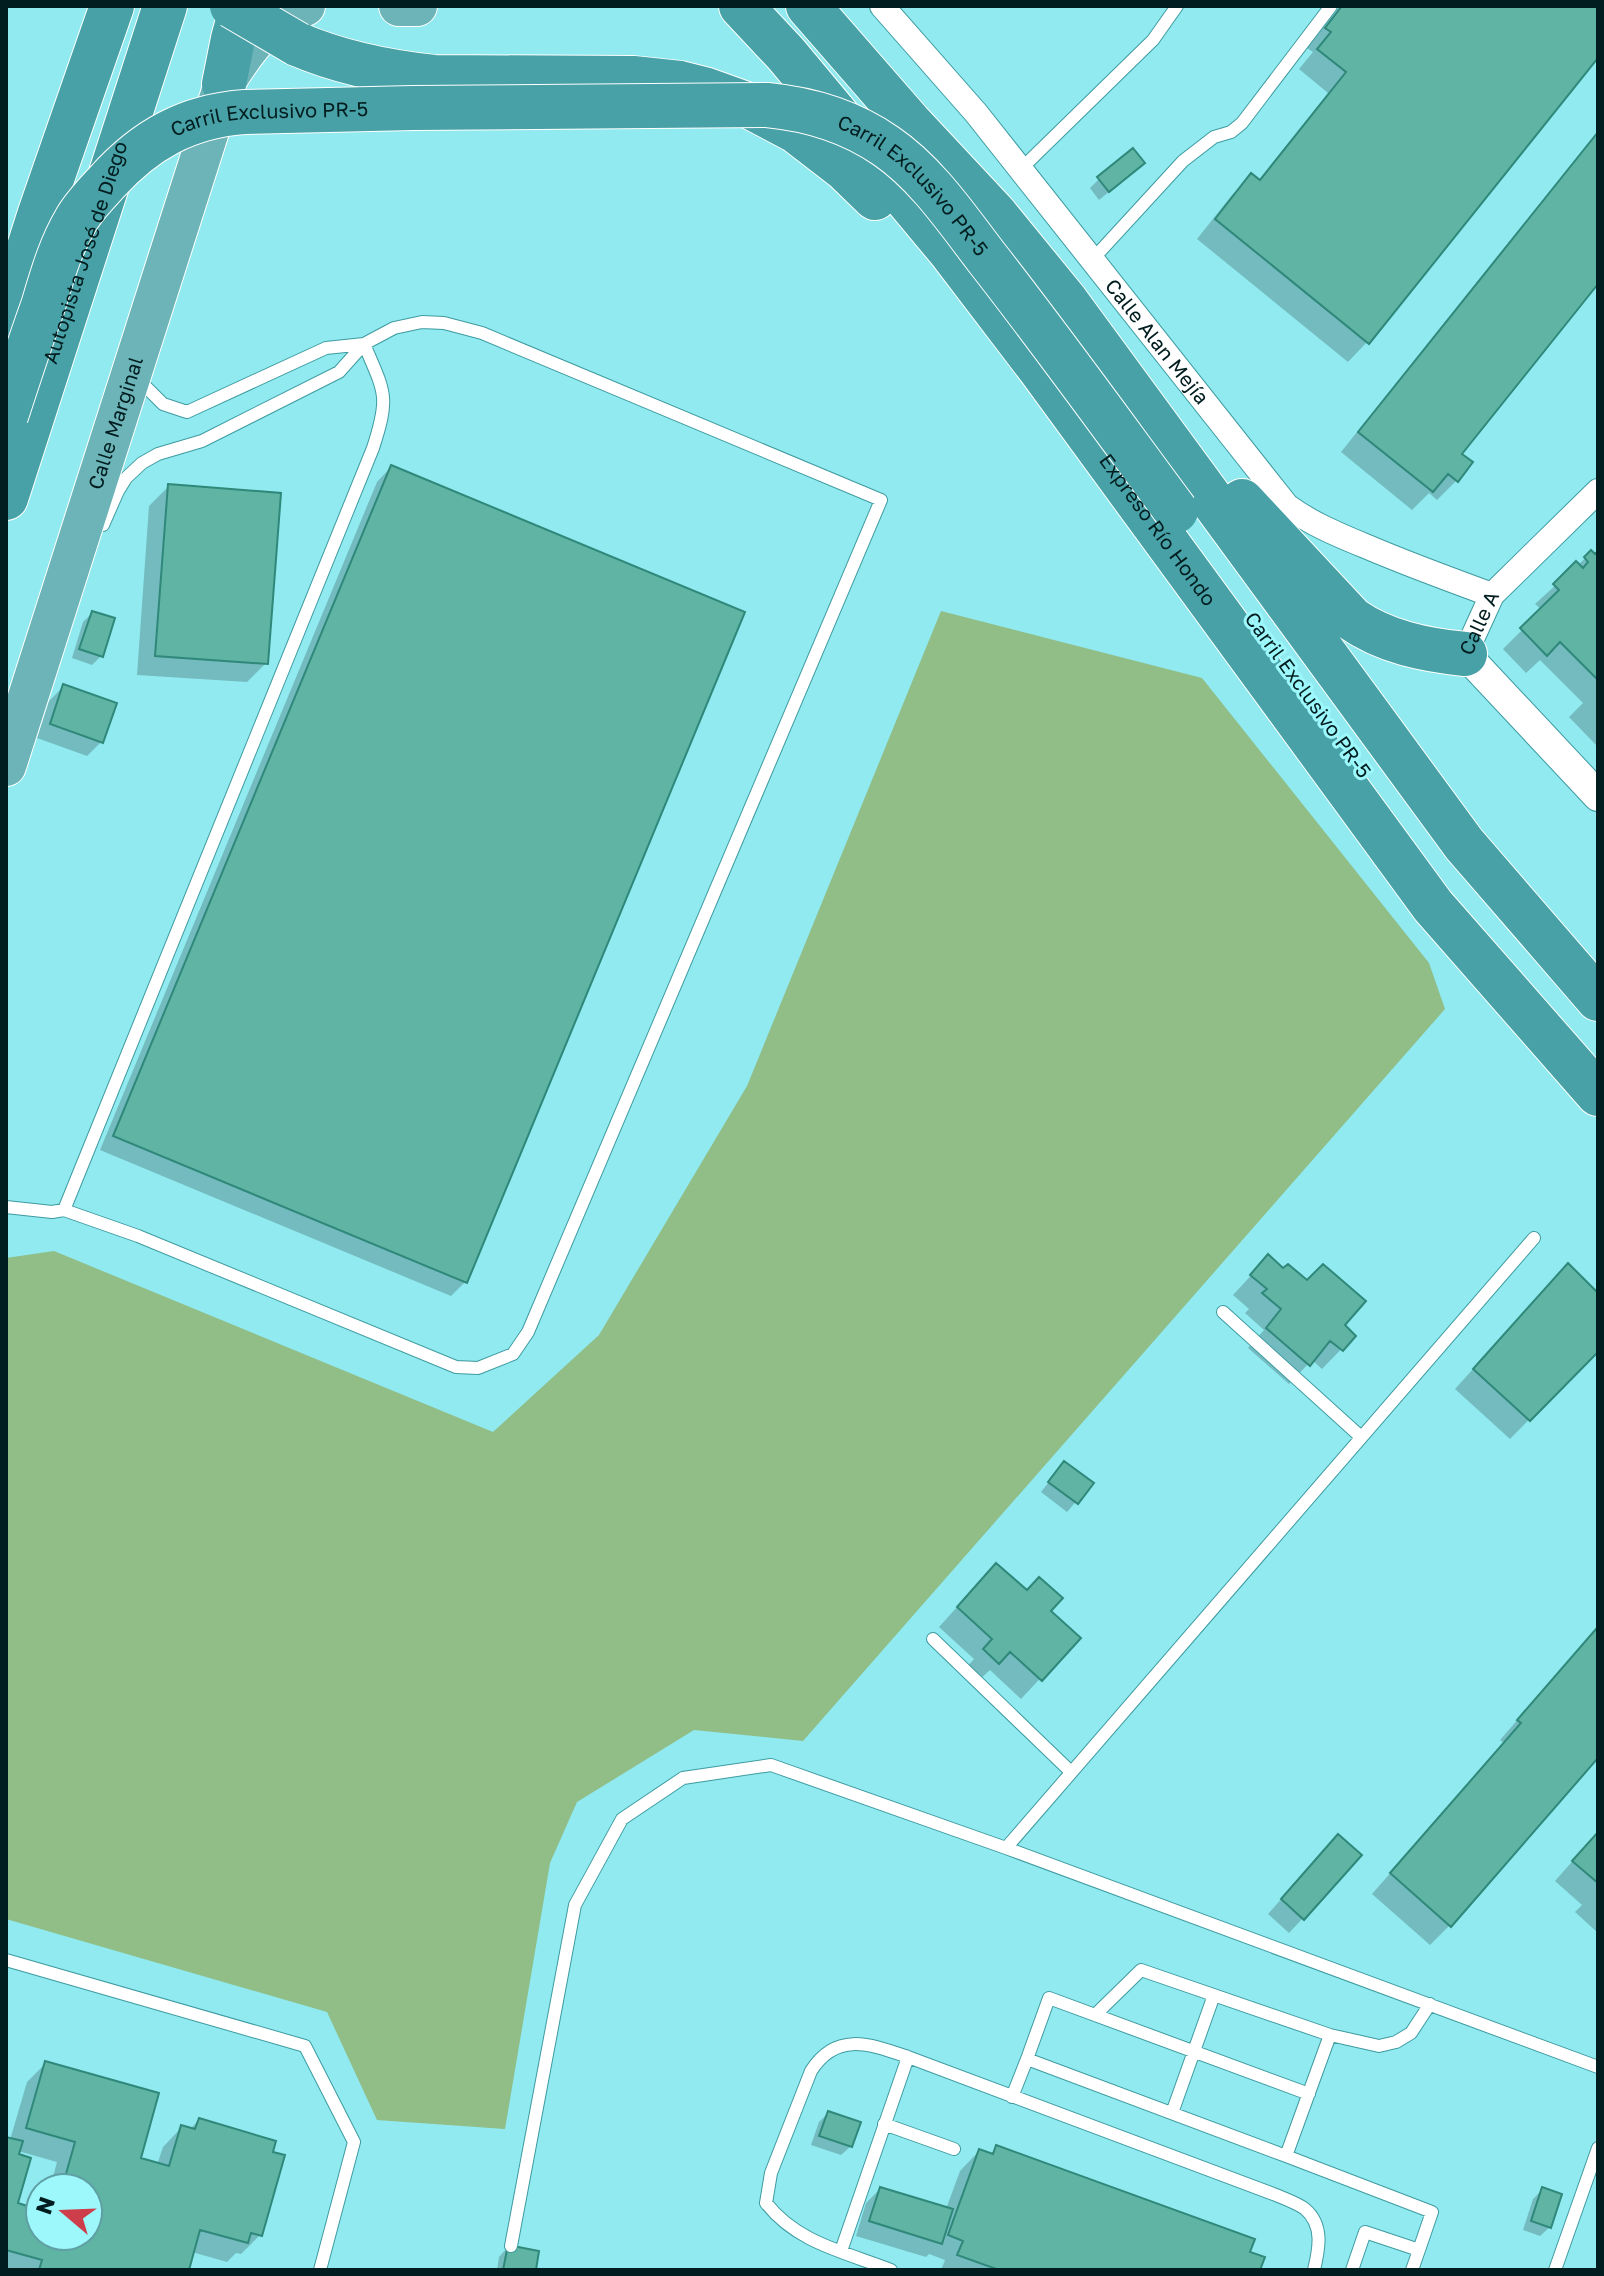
<svg xmlns="http://www.w3.org/2000/svg" width="1604" height="2276" font-family="'Golos Text',sans-serif">
  <rect width="100%" height="100%" fill="#90eaef"/>
  <!-- green -->
  <path fill="#91bd87" d="M941,611L1202,678L1429,963L1445,1009L803,1741L694,1730L577,1802L550,1863L505,2129L377,2120L327,2012L6,1919V1258L54,1251L493,1432L599,1335L747,1086Z"/>
  <!-- shadow -->
  <path fill="#0003" fill-rule="evenodd" d="M1340,6H1598V55L1367,342L1348,362L1197,239L1232,195L1252,176L1258,181L1328,93L1299,69L1313,52L1307,48Z
    M1598,134V281L1460,454L1470,463L1456,481L1437,500L1429,493L1412,510L1341,452L1586,146Z
    M1133,172L1099,200L1090,188L1099,179Z
    M391,467L465,1282L451,1296L100,1150L377,482Z
    M168,487L266,663L247,682L137,675L149,506Z
    M1591,553L1595,557L1598,554V747L1569,717L1583,703L1540,660L1526,673L1503,649L1542,610L1535,604Z
    M92,613L101,656L92,665L72,658L83,622Z
    M64,686L101,742L87,756L37,738L49,701Z
    M1268,1257L1283,1270L1307,1283L1353,1337L1322,1369L1312,1360L1289,1384L1248,1348L1264,1330L1245,1313L1249,1309L1233,1295Z
    M1549,1285L1598,1296V1349L1510,1439L1455,1389Z
    M1064,1463L1091,1484L1067,1512L1041,1492Z
    M977,1585L1048,1611L1078,1638L1021,1699L990,1670L978,1681L965,1669L974,1659L939,1627Z
    M1598,1633V1755L1449,1926L1430,1945L1372,1894L1504,1743L1500,1740L1577,1651Z
    M1598,1832V1933L1575,1912L1582,1905L1555,1881Z
    M1324,1851L1303,1918L1289,1933L1268,1914Z
    M46,2063L138,2160L157,2165L163,2147L182,2127L190,2129L199,2120L260,2235L241,2254L236,2253L227,2262L192,2252L187,2270H6V2139L10,2140L27,2082ZM18,2151L57,2162L50,2188H88V2236H40V2212L16,2205Z
    M828,2113L851,2146L841,2155L811,2145L819,2122Z
    M997,2148L1247,2253L1258,2270H941L945,2260L929,2254L926,2257L856,2236L866,2203L880,2189L946,2209L960,2171L979,2151L989,2155Z
    M1542,2190L1550,2227L1540,2236L1523,2230L1533,2199Z
    M508,2247L534,2270H497L499,2257Z"/>
  <!-- building -->
  <path fill="#5fb4a4" stroke="#2f887a" stroke-width="2" d="M1342,6H1598V58L1369,344L1215,219L1251,173L1260,180L1346,72L1317,49L1331,32L1325,28Z
    M1598,132V284L1462,454L1473,462L1458,482L1448,474L1433,492L1358,432Z
    M1133,148L1145,163L1109,192L1097,177Z
    M391,465L745,612L467,1283L113,1136Z
    M168,484L281,493L268,664L155,656Z
    M1591,550L1595,554L1598,551V680L1560,642L1547,656L1520,628L1559,590L1553,584L1576,561L1583,568L1588,562L1584,557Z
    M92,611L115,618L103,657L79,649Z
    M63,684L117,703L103,743L50,724Z
    M1268,1254L1283,1268L1288,1264L1307,1280L1323,1264L1366,1301L1345,1325L1356,1336L1343,1351L1330,1341L1310,1366L1266,1328L1281,1309L1262,1293L1267,1289L1250,1275Z
    M1568,1263L1598,1293V1352L1530,1421L1473,1369Z
    M1064,1461L1094,1483L1078,1504L1048,1482Z
    M996,1563L1027,1590L1039,1577L1063,1598L1051,1611L1081,1638L1042,1681L1010,1652L999,1664L983,1649L992,1639L957,1607Z
    M1596,1629L1598,1631V1758L1451,1927L1390,1873L1521,1723L1517,1720Z
    M1598,1832V1883L1572,1861Z
    M1338,1834L1362,1855L1304,1920L1281,1899Z
    M45,2061L159,2093L141,2158L169,2166L181,2125L195,2129L199,2118L276,2141L273,2152L285,2155L262,2236L251,2233L248,2243L200,2230L189,2270H39L42,2260L6,2250V2137L23,2141L19,2154L31,2158L18,2203L40,2210V2236H88V2188H62L75,2142L26,2128Z
    M828,2111L861,2122L852,2147L819,2136Z
    M996,2145L1255,2239L1250,2252L1265,2257L1260,2270H999L957,2255L963,2241L948,2235L979,2149L993,2154Z
    M880,2187L953,2209L942,2244L869,2221Z
    M1542,2187L1562,2194L1551,2228L1531,2221Z
    M508,2245L539,2251L536,2270H503Z"/>
  <g fill="none" stroke-linecap="round" stroke-linejoin="round">
    <!-- service casing -->
    <g stroke="#3e9ba0" stroke-width="14">
      <path id="service" d="M1021,169L1153,40L1177,6
        M1093,259L1183,161L1214,137L1231,132L1242,123L1331,6
        M138,379L163,404L187,412L326,348L364,344
        M6,1207L52,1212L64,1210L373,448C390,396 385,393 364,344
        M64,1210L138,1236L456,1367L478,1368L513,1354L528,1332L881,500L482,333L444,323L422,322L394,328L364,344L339,372L202,441L158,454L142,463L126,478L118,491L103,525
        M1223,1312L1361,1437
        M933,1639L1071,1772
        M1006,1848L1534,1238
        M6,1960L305,2046L354,2142L320,2270
        M1095,2015L1141,1970L1330,2035L1379,2046L1396,2042L1411,2033L1430,2004
        M1309,2094L1049,1998L1027,2059L1286,2156L1330,2035
        M1012,2097L1027,2059
        M1172,2113L1214,1995
        M884,2124L954,2149
        M1286,2156L1432,2212L1419,2250L1365,2232L1352,2270
        M511,2246L575,1905L622,1819L683,1778L771,1765L1006,1848L1598,2067
        M841,2251L908,2057
        M891,2270C845,2252 797,2243 766,2203L771,2173L811,2071C836,2031 870,2044 908,2057L1276,2195C1285,2199 1297,2203 1305,2209C1324,2225 1319,2249 1314,2270
        M1412,2270L1419,2250
        M1555,2270L1598,2148"/>
    </g>
    <!-- minor casing -->
    <g stroke="#3e9ba0" stroke-width="26">
      <g id="minor">
        <path id="s1" d="M882,6L976,113L1287,506C1313,525 1341,536 1370,548C1410,565 1451,580 1492,595"/>
        <path id="s2" d="M1465,654L1492,595L1598,491"/>
      </g>
    </g>
    <!-- tertiary casing -->
    <g stroke="#3e9ba0" stroke-width="32">
      <path id="tertiary" d="M1465,654L1598,796"/>
    </g>
    <!-- trunk casing -->
    <g stroke="#fff" stroke-width="42">
      <g id="trunk">
        <path d="M399,6H417"/>
        <path id="s3" d="M6,766L224,84C245,50 266,19 305,6"/>
      </g>
    </g>
    <!-- motorway casing -->
    <g stroke="#fff" stroke-width="46">
      <g id="motorway">
        <path id="s4" d="M741,6L786,54L950,251L1040,369L1433,906L1598,1094"/>
        <path d="M808,6L910,123L995,214L1066,301L1464,844L1598,999"/>
        <path d="M297,44C341,63 387,72 434,77L633,78L680,83L704,89L743,103L796,131L844,168L875,198"/>
        <path d="M224,84L233,39L242,6"/>
        <path d="M6,319L40,213L112,6"/>
        <path id="s5" d="M6,498L165,6"/>
        <path d="M1242,501L1352,619C1385,642 1425,650 1465,654"/>
      </g>
    </g>
    <!-- service -->
    <use href="#service" stroke="#fff" stroke-width="12"/>
    <!-- minor -->
    <use href="#minor" stroke="#fff" stroke-width="24"/>
    <!-- tertiary -->
    <use href="#tertiary" stroke="#fff" stroke-width="30"/>
    <!-- trunk -->
    <use href="#trunk" stroke="#6cb4b8" stroke-width="40"/>
    <!-- motorway -->
    <use href="#motorway" stroke="#47a1a6" stroke-width="44"/>
    <!-- motorway-bridge casing -->
    <g stroke="#fff" stroke-width="46" stroke-linecap="butt">
      <g id="motorway-bridge">
        <path d="M232,6L297,44"/>
        <path id="s6" d="M6,416C18,379 30,342 43,306C52,276 60,247 76,220C84,206 96,194 107,182C145,140 187,116 245,112L413,108L767,105C809,109 850,121 886,146C927,174 957,219 987,258C1052,341 1113,426 1176,511"/>
      </g>
    </g>
    <!-- motorway-bridge -->
    <use href="#motorway-bridge" stroke="#47a1a6" stroke-width="44"/>
  </g>
  <g text-anchor="middle" stroke-width="6" stroke-linejoin="round" paint-order="stroke">
    <!-- street labels -->
    <g font-size="20" fill="#011d1f" stroke="#9df8fc">
      <text dy="7" stroke="none"><textPath href="#s6" startOffset="440">Carril Exclusivo PR-5</textPath></text>
      <text dy="7" stroke="none"><textPath href="#s6" startOffset="1112">Carril Exclusivo PR-5</textPath></text>
      <text dy="7" stroke="none"><textPath href="#s5" startOffset="258">Autopista José de Diego</textPath></text>
      <text dy="7" stroke="none"><textPath href="#s1" startOffset="434">Calle Alan Mejía</textPath></text>
      <text dy="7" stroke="none"><textPath href="#s3" startOffset="360">Calle Marginal</textPath></text>
      <text dy="7" stroke="none"><textPath href="#s4" startOffset="670">Expreso Río Hondo</textPath></text>
      <text dy="7" stroke="none"><textPath href="#s2" startOffset="34">Calle A</textPath></text>
      <text transform="translate(1308 695) rotate(54)" y="7">Carril Exclusivo PR-5</text>
    </g>
  </g>
  <!-- border -->
  <rect width="1604" height="2276" fill="none" stroke="#011d1f" stroke-width="16"/>
  <!-- north arrow -->
  <g transform="translate(64 2212) rotate(289)"><circle r="38" fill="#9df8fc" stroke="#5fa0a4" stroke-width="2"/>
  <path d="M0-6L14 30L0 20L-14 30Z" fill="#cd3d4a"/>
  <text y="-12" font-size="22" font-weight="bold" text-anchor="middle" fill="#011d1f">N</text>
  </g>
</svg>
